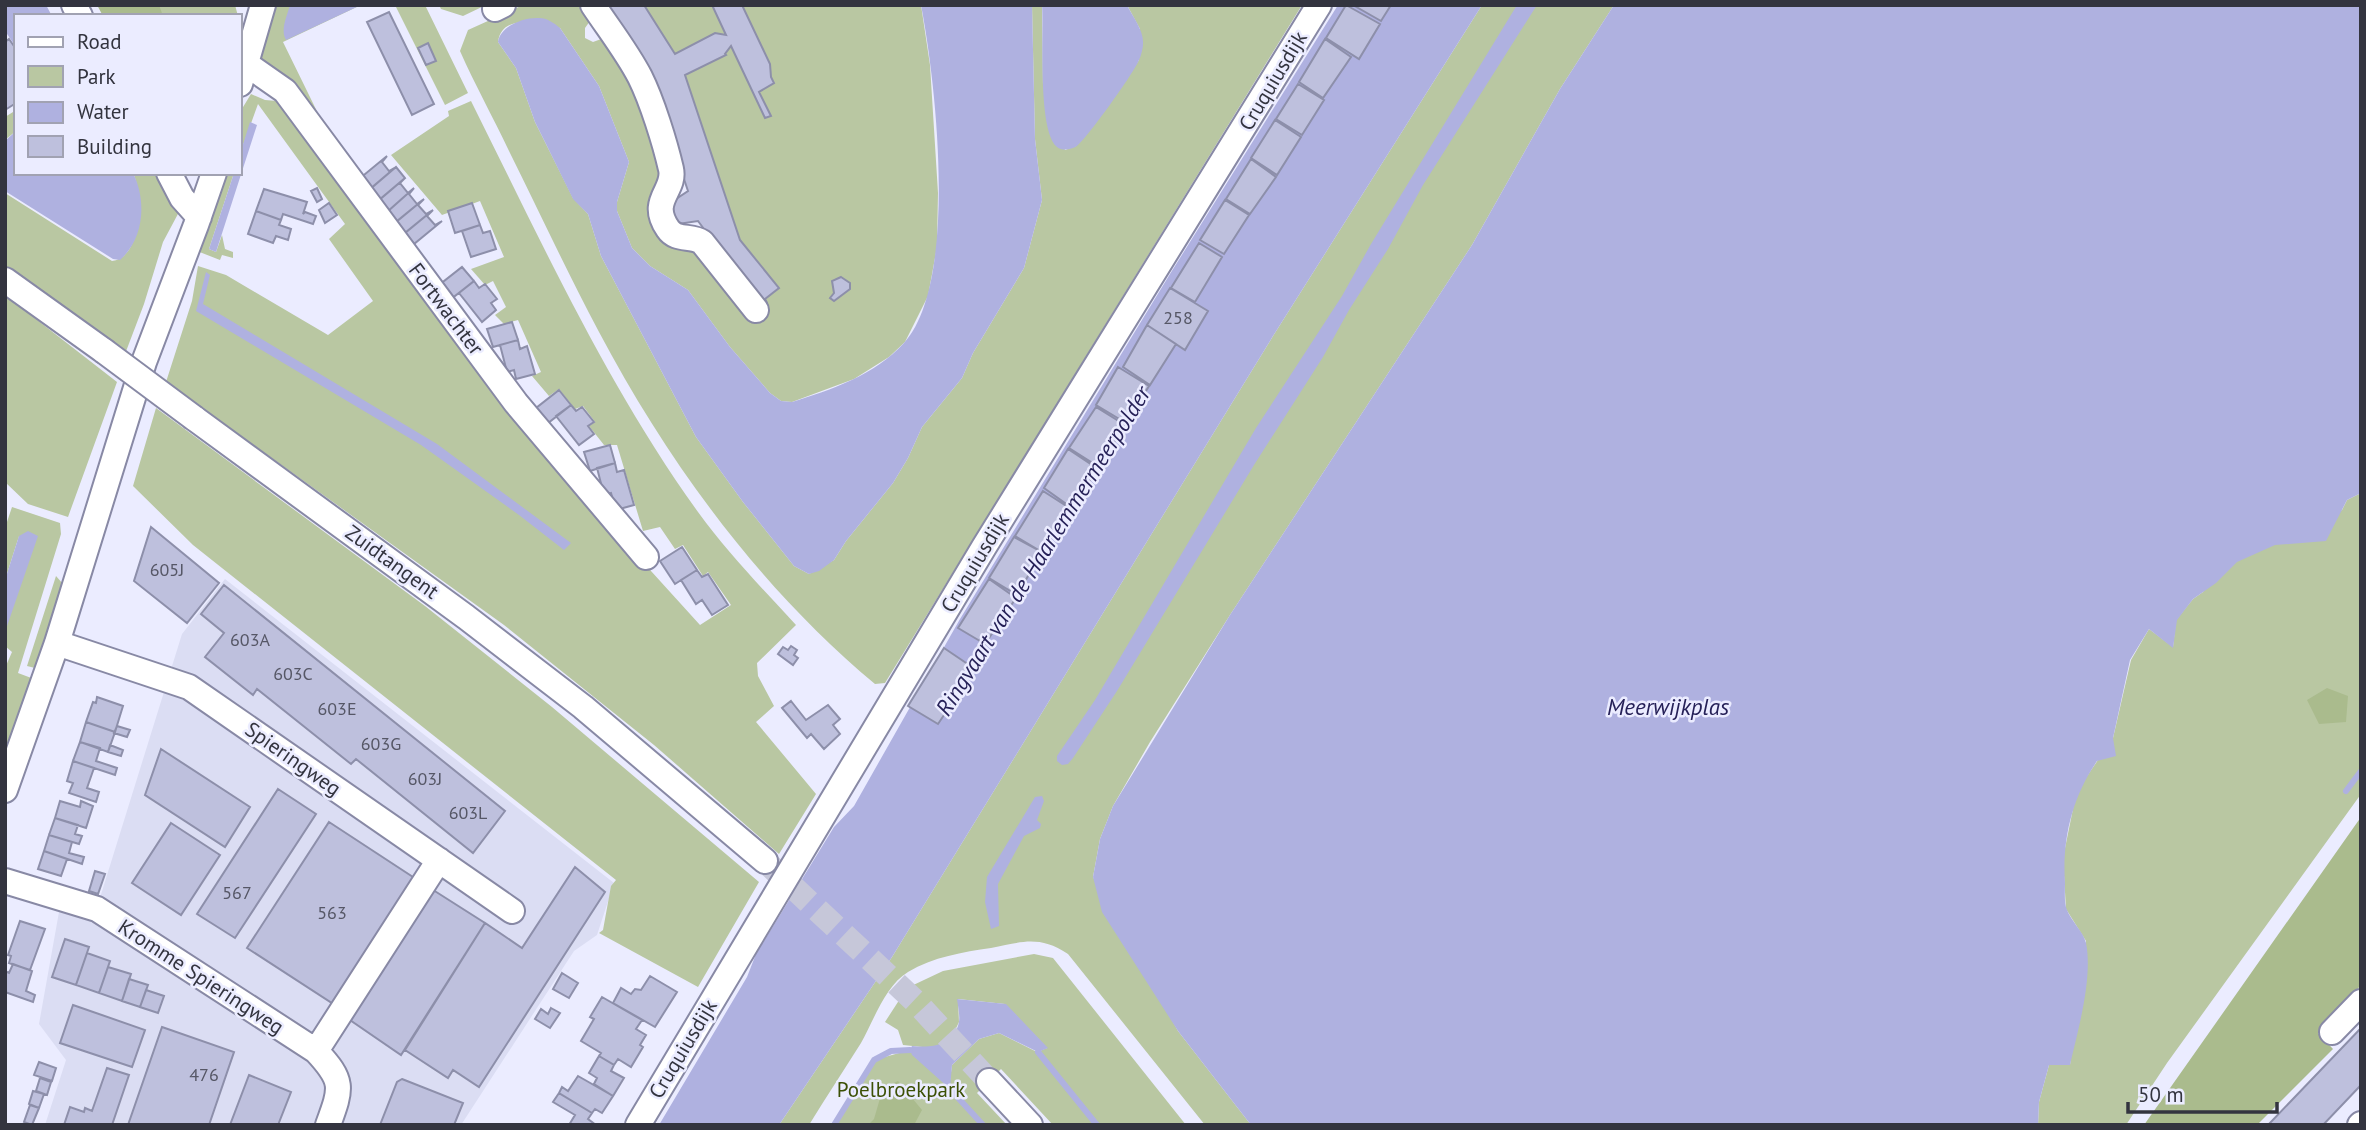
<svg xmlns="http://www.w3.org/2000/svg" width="2366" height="1130" font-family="'PT Sans',sans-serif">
  <rect width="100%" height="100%" fill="#ebecff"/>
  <!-- built -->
  <path fill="#dbddf3" d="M225,579L614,883L597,935L574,951L461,1125H45L66,1060L39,1024L59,912L94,917L182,634Z"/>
  <!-- green -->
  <path fill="#b9c7a2" d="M153,5H235L238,16H160Z
    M274,5H361L283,42L332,142L255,60Z
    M395,5H425L468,93L445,105Z
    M439,5H486L463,16L441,9Z
    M523,5H580L590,21L585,28V38L593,42L604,38L631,74L663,171L651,196L693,248L761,306L699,221L678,224L670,203L688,191L652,83L604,5H921L930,65L938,193L937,247L928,296L905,342L889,357L854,379L792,402L781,401L770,393L730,347L688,290L650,266L632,248L617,211V202L629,162L599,86L560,28C541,24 502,12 498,42L516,68L535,122L573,198L588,214L601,256L696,437L743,502L794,566L809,574L834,560L846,541L893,483L908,458L922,427L962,378L973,353L1024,268L1042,200L1035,139L1032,5H1042L1043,86L1065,150L1076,146L1103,113L1139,60L1140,29L1127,5H1302L885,683L875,684C760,588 669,464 599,332C567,272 539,211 509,151C493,117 475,85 460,51L468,30Z
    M1482,5H1614L1560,89L1472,245L1230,615L1150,742L1113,806L1100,839L1093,877L1178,1031L1251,1125H1205L1068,954C1039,935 1022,942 991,948C963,952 933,957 908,972C885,986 874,1020 861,1043C844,1070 826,1097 809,1125H779L892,957L1273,336Z
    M251,94L265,100L277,101L524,419L651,571L700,625L731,605L708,572L703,576L683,545L675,549L660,527L643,531L617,445H604L589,426L595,422L583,406L575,409L559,389L549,396L532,376L541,372L518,320L504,324L495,315L506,307L493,281L485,285L471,269L504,257L480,201L442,215L391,155L449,116L448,111L471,101C541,241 606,384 698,512C727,552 762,588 796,625L757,663L758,676L774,706L756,722L816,794L779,854L654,745L504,625L166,382L192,301L198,266L226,275L328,335L373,301L329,239L345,224L258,104L240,154V112Z
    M13,112L16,117V131L5,140V117Z
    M133,173H179L187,197L163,242L144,304L125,354L5,266V193L112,261C142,258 144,195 133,173Z
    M218,173H234L209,249L216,252L222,235L225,249L233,252V258L222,255L220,260L197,251Z
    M5,295L117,382L68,517L28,504L5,482Z
    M156,408L425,606L552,707L759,882L698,987L599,933L603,930L611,886L616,880L193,545L133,486Z
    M2361,493V794L2167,1063L2126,1125H2038L2039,1102L2049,1065H2070L2086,941L2066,909L2063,858L2074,804L2083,782L2113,738L2131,660L2149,629L2173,647L2176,620L2193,599L2203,592L2211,579L2252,549L2342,510L2347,500Z
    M12,507L60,523L61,534L18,673L34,679L5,767V668L12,652L5,646V632L19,536L5,580V528Z
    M56,576L63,584L45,645L35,668L27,666Z
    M1034,954L1053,958L1186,1125H1053L1001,1069L977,1093L1007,1125H834L874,1060L910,1050L949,1088L952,1065L979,1039L999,1033L1037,1052L1047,1048L1005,1004L958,999L959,1022L951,1039L932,1048L903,1045L898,1030L885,1022L907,988L943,971Z"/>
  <!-- forest -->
  <path fill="#aabb8d" d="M97,5H159L163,16H103Z
    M2327,688L2348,696L2346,722L2319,724L2307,700Z
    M2361,817V985L2318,1033L2333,1049L2257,1125H2144Z
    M898,1081L922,1110L914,1125H868L874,1119L883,1088Z"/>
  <!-- water -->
  <path fill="#afb1e0" d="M5,5H46L52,16H16V47L5,31Z
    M290,5H361L286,40C280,30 287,16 290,5Z
    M921,5H1032L1035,139L1042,200L1024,268L973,353L962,378L922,427L908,458L893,483L846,541L834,560L819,571L809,574L794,566L743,502L696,437L601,256L588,214L573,199L546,144L535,122L516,68L498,42C500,26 524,17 539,18C547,18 554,23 560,28L599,86L629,162L617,202V211L632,248L650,266L688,290L730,347L770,393L781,401L792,402C831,390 875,375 904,343C959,282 936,83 921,5Z
    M1042,5H1127C1133,17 1144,31 1143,44C1143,48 1141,56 1139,60C1134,73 1087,138 1077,146C1071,150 1062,151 1057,147C1037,132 1044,31 1042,5Z
    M1338,5H1482L1273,336L892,957L779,1125H659L747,977L756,954L834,827L854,806L960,619L1170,274Z
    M1517,5H1537L1423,185L1388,249L1349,310L1323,357L1254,465L1117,691L1073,758L1068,764L1062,765L1057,761V756L1095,700L1256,428L1342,296L1371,244Z
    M1614,5H2361V493L2347,500L2326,541L2275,545L2237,562L2216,583L2193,599L2177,620L2173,648L2149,629L2130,660L2113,738L2116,756L2097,761C2072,798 2062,839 2065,883C2065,892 2064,903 2067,910C2071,921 2083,931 2086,943C2093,978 2078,1030 2070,1065H2049L2039,1102L2038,1125H1251L1178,1031L1102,912L1093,877L1100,839L1113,806L1230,615L1472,245L1560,89Z
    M250,122L257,125L216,252L209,249L234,173H240V154Z
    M16,131V173H133C147,201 144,239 120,260L113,259L5,191V141Z
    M206,272L210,275L203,304L437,444L571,543L564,550L519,515L421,445L196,311Z
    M28,531L38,536L5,632V580L19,536Z
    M1042,796L1044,801L1037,820L1041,824L1040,828L1024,836L998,884L999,926L991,929L985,902L987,877L1035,797Z
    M957,999L1006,1004L1048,1048L1038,1052L999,1033L979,1039L952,1065L950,1089L912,1055L910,1050L912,1046C932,1048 954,1046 959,1022C960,1015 958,1006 957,999Z"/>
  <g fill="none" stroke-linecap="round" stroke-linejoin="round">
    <!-- stream -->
    <path stroke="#afb1e0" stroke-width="6" d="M2346,791L2361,771
      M1038,1052L1097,1125
      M950,1089L983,1125
      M834,1125L874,1060L891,1051L910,1050"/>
  </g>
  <!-- building -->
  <path fill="#bec0dd" stroke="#8d8faa" stroke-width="2" d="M604,5H644L675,54L715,33L726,35L712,5H742L770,64L771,77L774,83L759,92L771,116L765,118L731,46L725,54L726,55L685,75L740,240L779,288L765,299L767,303L762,307L698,221L678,224L673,218L670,203L688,191L652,83Z
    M1346,5L1380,24L1359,59L1326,38Z
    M1353,5H1391L1381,21Z
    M389,12L434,104L412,115L367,22Z
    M9,39L16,49V103L5,110V42Z
    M1325,39L1351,57L1323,98L1299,82Z
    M428,43L436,61L426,65L418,48Z
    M1298,84L1324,100L1302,135L1276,119Z
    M1275,120L1301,137L1277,175L1251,158Z
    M387,156L382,162L389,171L396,167L369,190L359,179Z
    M1251,159L1276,177L1250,214L1226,199Z
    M396,167L405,178L378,201L369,190Z
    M405,178L400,183L408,193L414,188L387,212L378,201Z
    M317,188L322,199L317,202L311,191Z
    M414,188L409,194L417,204L424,199L396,222L387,212Z
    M264,189L307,202L303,214L305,212L316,216L313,224L283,214L281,220L256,211Z
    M424,199L418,205L426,214L433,210L405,233L396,222Z
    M1225,200L1249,215L1224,254L1200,240Z
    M329,203L337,215L325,223L319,210Z
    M472,203L480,225L455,233L448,211Z
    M433,210L427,216L435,225L442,221L414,244L405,233Z
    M256,211L281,220L279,225L291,229L288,240L276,236L273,243L248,234Z
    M480,225L483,233L490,231L496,249L471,257L462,231Z
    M1199,243L1222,257L1195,302L1171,288Z
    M462,267L474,281L446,303L434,289Z
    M841,277L850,283V289L834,301L830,298L834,293L832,281Z
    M474,281L479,288L485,284L497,299L491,303L496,310L482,322L459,293Z
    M1170,288L1208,311L1185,350L1147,325Z
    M512,322L518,340L493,347L487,329Z
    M1147,325L1176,344L1150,385L1123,367Z
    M518,340L520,349L527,346L535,374L516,379L514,370L507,372L500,345Z
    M1118,367L1149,386L1126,423L1096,405Z
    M559,390L571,405L543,427L531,412Z
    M571,405L576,411L582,407L594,422L588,426L594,434L579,445L556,416Z
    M1096,407L1125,425L1099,467L1069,448Z
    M610,445L615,463L590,471L584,452Z
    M1068,449L1098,469L1072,508L1044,488Z
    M615,463L617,472L624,470L634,505L616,510L611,493L604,495L597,468Z
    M1043,491L1071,509L1042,552L1015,536Z
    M151,527L219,583L187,623L134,581Z
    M1014,537L1042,552L1017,595L989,578Z
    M682,547L697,570L675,584L660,561Z
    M697,570L702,577L708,574L728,605L712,615L702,600L696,604L681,580Z
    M989,579L1016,598L985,644L958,628Z
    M224,585L505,811L473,853L356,759L351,764L257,689L253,695L205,657L224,633L201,614Z
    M791,646L797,650L794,655L798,658L793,665L778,654L783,647L788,650Z
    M944,648L975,669L938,724L908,706Z
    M97,697L123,706L115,732L86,722L93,702L96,703Z
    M791,701L806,720L828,705L840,719L833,725L840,734L824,749L811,734L807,738L782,708Z
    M86,722L115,732L108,752L80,742Z
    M117,726L130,730L127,737L114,733Z
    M80,742L100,748L96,761L117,768L115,775L73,761Z
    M110,745L123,750L121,756L108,752Z
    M161,749L250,807L225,847L145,795Z
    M73,761L94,768L87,788L99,792L96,802L69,793L73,783L67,781Z
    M278,789L316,814L235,938L197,914Z
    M60,801L80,807L81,801L93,806L86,828L55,818Z
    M55,818L78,825L75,834L82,836L79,844L49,835Z
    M329,822L416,879L335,1005L247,948Z
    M171,823L220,855L181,915L132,883Z
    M49,835L72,842L69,853L84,857L82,864L44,851Z
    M44,851L67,859L61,876L38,869Z
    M575,867L605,892L479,1087L453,1070L448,1078L405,1050L485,923L522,948Z
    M95,871L105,874L98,894L89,891Z
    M430,888L485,923L401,1055L347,1018Z
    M20,921L45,929L30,970L9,963L11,956L8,955Z
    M65,939L89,947L76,985L52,977Z
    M87,953L110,961L99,993L76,985Z
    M13,964L32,971L26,991L35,995L33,1002L5,992V971L9,973Z
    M108,967L131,974L122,1001L99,993Z
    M562,973L578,983L569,998L553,989Z
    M650,976L677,992L655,1027L613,1003L621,988L631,994L635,989L641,990Z
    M129,979L148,985L140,1007L122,1001Z
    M146,990L164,996L158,1013L140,1007Z
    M602,997L642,1020L636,1029L646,1035L640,1045L643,1047L631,1067L618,1059L614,1065L599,1056L601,1053L581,1041L594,1019L590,1017Z
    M73,1005L145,1030L132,1067L60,1043Z
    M551,1008L560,1013L550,1028L535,1019L541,1009L548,1014Z
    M162,1027L234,1052L209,1125H128Z
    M2361,1028V1085L2323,1125H2268Z
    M599,1056L614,1065L611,1071L624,1078L613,1096L594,1084L597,1078L589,1073Z
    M39,1062L56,1068L52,1081L34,1075Z
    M107,1068L129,1075L112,1125H64L70,1107L84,1112L85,1108L92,1111Z
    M249,1075L291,1092L278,1125H230Z
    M578,1076L613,1096L602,1113L595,1109L592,1113L559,1093L562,1087L568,1091Z
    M40,1078L51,1082L47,1095L36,1091Z
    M402,1079L463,1103L454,1125H380L397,1082Z
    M33,1091L44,1094L39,1108L29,1104Z
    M559,1093L592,1113L588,1119L596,1125H569L575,1115L553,1102Z
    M30,1105L39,1108L32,1125L24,1122Z"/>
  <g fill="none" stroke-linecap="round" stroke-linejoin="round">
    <!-- minor-tunnel -->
    <path stroke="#c6c7d9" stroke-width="24" stroke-dasharray="24 12" stroke-linecap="butt" d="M765,861L916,1002L989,1081"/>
    <!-- minor casing -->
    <g stroke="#8889a5" stroke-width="28">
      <path id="minor" d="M74,5L80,16
        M593,5C609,29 627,52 640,77C652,101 665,143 671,169C676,191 648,200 668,229C676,241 691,235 702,242L756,310
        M495,9L503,5
        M245,63L285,91L516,403L646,557
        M240,84L263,5
        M169,173L182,198L199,217
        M5,280L104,351
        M194,418L466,617L583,707L765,861
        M57,643L189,687L512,911
        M5,790L57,643L144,362L196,225L214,173
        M5,881L97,909L316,1051C344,1081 342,1087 328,1125
        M2332,1032L2361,1002
        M316,1051L439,860
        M989,1081L1030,1125
        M638,1125L984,547L1319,5
        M2360,1125L2361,1124"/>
    </g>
    <!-- minor -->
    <use href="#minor" stroke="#fff" stroke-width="24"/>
    <!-- minor-bridge casing -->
    <g stroke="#8889a5" stroke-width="28" stroke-linecap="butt">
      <path id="minor-bridge" d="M104,351L194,418"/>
    </g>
    <!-- minor-bridge -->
    <use href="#minor-bridge" stroke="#fff" stroke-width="24"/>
  </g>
  <g text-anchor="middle" stroke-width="5" stroke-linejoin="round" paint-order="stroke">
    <!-- number labels -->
    <g font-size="18" fill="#565766">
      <text x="1178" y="324">258</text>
      <text x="167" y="576">605J</text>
      <text x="250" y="646">603A</text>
      <text x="293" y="680">603C</text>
      <text x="337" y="715">603E</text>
      <text x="381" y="750">603G</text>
      <text x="425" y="785">603J</text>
      <text x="468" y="819">603L</text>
      <text x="237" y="899">567</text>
      <text x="332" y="919">563</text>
      <text x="204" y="1081">476</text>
    </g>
    <!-- street labels -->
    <g font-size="21" fill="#33343f" stroke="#ebecff">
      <text transform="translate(1273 81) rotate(-59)" y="7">Cruquiusdijk</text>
      <text transform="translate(446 309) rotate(53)" y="7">Fortwachter</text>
      <text transform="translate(392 562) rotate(36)" y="7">Zuidtangent</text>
      <text transform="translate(975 563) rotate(-59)" y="7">Cruquiusdijk</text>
      <text transform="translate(293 759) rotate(35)" y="7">Spieringweg</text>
      <text transform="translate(201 977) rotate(33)" y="7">Kromme Spieringweg</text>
      <text transform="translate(683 1049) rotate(-59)" y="7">Cruquiusdijk</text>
    </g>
    <!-- park labels -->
    <g font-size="21" fill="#3c5006" stroke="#ebecff">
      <text x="901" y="1097">Poelbroekpark</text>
    </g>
    <!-- water labels -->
    <g font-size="23" font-style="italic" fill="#262158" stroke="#ebecff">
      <text transform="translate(1043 551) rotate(-58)" y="8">Ringvaart van de Haarlemmermeerpolder</text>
      <text x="1668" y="715">Meerwijkplas</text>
    </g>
  </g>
  <!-- border -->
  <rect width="2366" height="1130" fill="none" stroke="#33343f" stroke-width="14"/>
  <!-- legend -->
  <rect x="14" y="14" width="228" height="161" fill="#ebecff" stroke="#a1a2b2" stroke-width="2"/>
  <rect x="28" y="37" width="35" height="10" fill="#ffffff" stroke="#a1a2b2" stroke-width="2"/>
  <text x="77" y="49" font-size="21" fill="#33343f">Road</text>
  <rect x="28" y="66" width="35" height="21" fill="#b9c7a2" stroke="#a1a2b2" stroke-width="2"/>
  <text x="77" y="84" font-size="21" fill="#33343f">Park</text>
  <rect x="28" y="102" width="35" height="21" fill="#afb1e0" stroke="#a1a2b2" stroke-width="2"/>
  <text x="77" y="119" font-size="21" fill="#33343f">Water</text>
  <rect x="28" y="136" width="35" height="21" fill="#bec0dd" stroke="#a1a2b2" stroke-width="2"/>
  <text x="77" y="154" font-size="21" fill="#33343f">Building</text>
  <!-- scale -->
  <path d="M2128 1102v10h149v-10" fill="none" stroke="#33343f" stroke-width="3.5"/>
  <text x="2138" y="1102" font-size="21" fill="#33343f" stroke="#ebecff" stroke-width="5" paint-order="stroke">50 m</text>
</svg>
